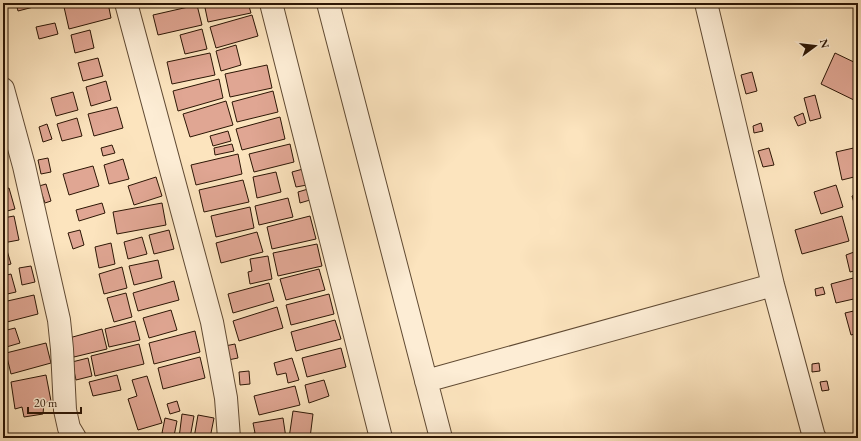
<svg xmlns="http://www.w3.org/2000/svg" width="861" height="441" font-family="'EB Garamond',serif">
  <rect width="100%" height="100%" fill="#fce4be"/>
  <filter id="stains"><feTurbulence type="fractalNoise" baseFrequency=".005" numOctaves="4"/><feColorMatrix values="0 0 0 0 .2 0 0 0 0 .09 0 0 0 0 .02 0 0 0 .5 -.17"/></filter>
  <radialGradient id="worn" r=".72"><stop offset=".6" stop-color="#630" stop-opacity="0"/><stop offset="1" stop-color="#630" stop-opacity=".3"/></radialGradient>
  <!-- building -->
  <path fill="#e0a693" stroke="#2c1605" d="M16,3H49L18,11Z
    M79,3H108L111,18L69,29L64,7Z
    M204,3H248L251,13L208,22Z
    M197,5L202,25L158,35L153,15Z
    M252,15L258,36L216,48L210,27Z
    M55,23L58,34L39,39L36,27Z
    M202,29L207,49L185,54L180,35Z
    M90,30L94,48L75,53L71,35Z
    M236,45L241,65L221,71L216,51Z
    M210,53L215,75L172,84L167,62Z
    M835,53L858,64V102L821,84Z
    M98,58L103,76L83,81L78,63Z
    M267,65L272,88L230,97L225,74Z
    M752,72L757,91L746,94L741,75Z
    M219,79L223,98L178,111L173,91Z
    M106,81L111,100L91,106L86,87Z
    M273,91L278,112L237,122L232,102Z
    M73,92L78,110L56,116L51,98Z
    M815,95L821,118L810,121L804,98Z
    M226,101L233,125L190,137L183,114Z
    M117,107L123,128L94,136L88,114Z
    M803,113L806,123L798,126L794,117Z
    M280,117L285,139L242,150L236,129Z
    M77,118L82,136L62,141L57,124Z
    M761,123L763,131L754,133L753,126Z
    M47,124L52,139L43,142L39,127Z
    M228,131L231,141L213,146L210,136Z
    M232,144L234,151L215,155L214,148Z
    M290,144L294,162L254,172L249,154Z
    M112,145L115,153L103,156L101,148Z
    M858,147V176L842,180L836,152Z
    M769,148L774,165L763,167L758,151Z
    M238,154L242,174L196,185L191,165Z
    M48,158L51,172L41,174L38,160Z
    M123,159L129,179L109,184L104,165Z
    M93,166L99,186L69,195L63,174Z
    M303,169L307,185L296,187L292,172Z
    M276,172L281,192L257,198L253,177Z
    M156,177L162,196L134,205L128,186Z
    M243,180L249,202L204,212L199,190Z
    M46,184L51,201L45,203L39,186Z
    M836,185L843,207L821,214L814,192Z
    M9,188L15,209L3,212V190Z
    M308,189L310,200L300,203L298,192Z
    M858,194V205L855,206L852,196Z
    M288,198L293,217L259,225L255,206Z
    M102,203L105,213L79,221L76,210Z
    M162,203L166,225L117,234L113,212Z
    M250,207L254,228L216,237L211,216Z
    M14,216L19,240L3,243V218Z
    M310,216L316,239L272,249L267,227Z
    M842,216L849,241L802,254L795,230Z
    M80,230L84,245L73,249L68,233Z
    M169,230L174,249L154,254L149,235Z
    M257,232L263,252L221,263L216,243Z
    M142,237L147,254L128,259L124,242Z
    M111,243L115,264L99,268L95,247Z
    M317,244L322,266L278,276L273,253Z
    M6,247L11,264L3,266V248Z
    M854,252L858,270L850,272L846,255Z
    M268,256L272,279L250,284L248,272L252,271L250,259Z
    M158,260L162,278L134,285L129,266Z
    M31,266L35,282L22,285L19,268Z
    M122,267L127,288L104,294L99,274Z
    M319,269L325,290L286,300L280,279Z
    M11,274L16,292L3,295V276Z
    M857,277L858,281V298L836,303L831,284Z
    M174,281L179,300L138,311L133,293Z
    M269,283L274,301L233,313L228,294Z
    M823,287L825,294L816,296L815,289Z
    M126,293L132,317L114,322L107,298Z
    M329,294L334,314L291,325L286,305Z
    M34,295L38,314L3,323V302Z
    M277,307L283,328L239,341L233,321Z
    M171,310L177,330L149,338L143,318Z
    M858,310V333L851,335L845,313Z
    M335,320L341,339L296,351L291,332Z
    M135,321L140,340L109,347L105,329Z
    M15,328L20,343L3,348V331Z
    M102,329L107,349L74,357L69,338Z
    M195,331L200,352L154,364L149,343Z
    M46,343L51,363L11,374L6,353Z
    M139,344L144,364L95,376L91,356Z
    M235,344L238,358L228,360L225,346Z
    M341,348L346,367L307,377L302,358Z
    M200,357L205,378L163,389L158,368Z
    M88,358L92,376L76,380L72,362Z
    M292,358L299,380L288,383L286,373L277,375L274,363Z
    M819,363L820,371L812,372V364Z
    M249,371L250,384L240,385L239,372Z
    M46,375L51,401L44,403L43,414L24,417L22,407L15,409L11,382Z
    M117,375L121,390L93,396L89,382Z
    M147,376L162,423L138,430L128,399L137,396L132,380Z
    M324,380L329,396L309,403L305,385Z
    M827,381L829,390L822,391L820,382Z
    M295,386L300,405L259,415L254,396Z
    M177,401L180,411L170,414L167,404Z
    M293,411L313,414L310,438H289Z
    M182,414L194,416L190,438H179Z
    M198,415L214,418L210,438H194Z
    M165,418L177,421L174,436L162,433Z
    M283,418L286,438H250V434L255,433L253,423Z"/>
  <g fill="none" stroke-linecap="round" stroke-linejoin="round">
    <!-- minor casing -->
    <g stroke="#604a33" stroke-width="24">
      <path id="minor" d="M126,3L212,322L226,398L229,438
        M271,3L381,438
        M328,3L441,438
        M706,3L773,285L814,437L815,438
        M3,89L24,166L59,320L62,349L65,410L69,428L75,438
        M426,381L773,285"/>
    </g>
    <!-- minor -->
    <use href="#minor" stroke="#fdedd5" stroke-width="22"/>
  </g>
  <!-- margin -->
  <rect width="861" height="441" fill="none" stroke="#fce4be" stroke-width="16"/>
  <rect x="4" y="4" width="853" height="433" fill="none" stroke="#2c1605" stroke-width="2"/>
  <rect x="8" y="8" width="845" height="425" fill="none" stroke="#2c1605"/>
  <!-- north arrow -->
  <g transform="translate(815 46) rotate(75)" stroke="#fdedd5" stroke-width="3" paint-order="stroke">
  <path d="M0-3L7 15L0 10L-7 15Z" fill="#2c1605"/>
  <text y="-6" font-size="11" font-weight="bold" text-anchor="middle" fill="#2c1605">N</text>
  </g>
  <!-- scale -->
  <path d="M28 407v6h53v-6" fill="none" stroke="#2c1605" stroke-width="2"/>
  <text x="34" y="407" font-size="12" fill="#2c1605" stroke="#fdedd5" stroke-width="3" paint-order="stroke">20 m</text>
  <rect width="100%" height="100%" filter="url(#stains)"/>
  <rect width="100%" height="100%" fill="url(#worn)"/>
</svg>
